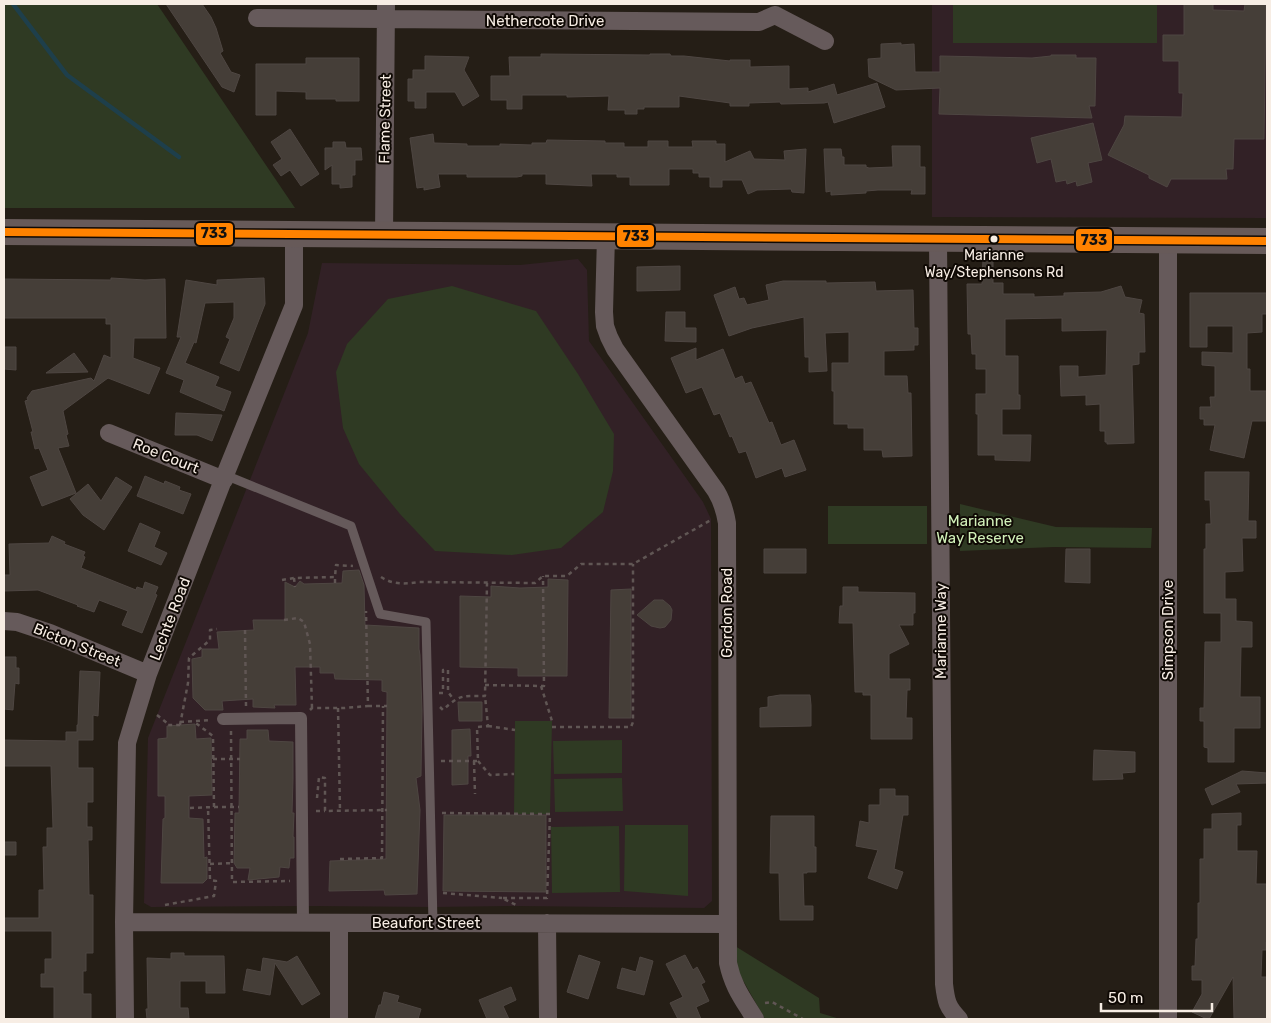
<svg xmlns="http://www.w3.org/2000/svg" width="1271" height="1023" font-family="Rubik,sans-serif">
  <rect width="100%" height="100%" fill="#251e16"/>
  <!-- education -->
  <path fill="#322126" d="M932,4H1267V218L932,217Z
    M578,259L587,270L589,341L703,502L711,519L712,901L704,908L518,906L434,907L314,906L151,907L144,903L148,738L308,333L322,263L520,265Z"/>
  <!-- green -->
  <path fill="#2f3a23" d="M4,4H157L295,208H4Z
    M953,4H1157V43H953Z
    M452,286L536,311L578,374L614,434L613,471L603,512L561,548L512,555L435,551L400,514L359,464L343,428L336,372L347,344L388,299Z
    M960,504L1056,527L1152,528L1151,548L1054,547L960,551Z
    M828,506H927V544H828Z
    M515,721H552L550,814H514Z
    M622,740V773L554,774L553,741Z
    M622,778L623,811L555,812L554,779Z
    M625,825H688V896L624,891Z
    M619,826L620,892L552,893L551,827Z
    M735,946L819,998L820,1013L840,1019H765L736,968Z"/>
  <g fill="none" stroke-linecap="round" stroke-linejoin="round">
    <!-- stream -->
    <path stroke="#1e3f4b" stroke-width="4.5" d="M13,4L67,75L179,157"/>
  </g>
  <!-- building -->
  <path fill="#453e38" stroke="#4e4642" d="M166,4H202L211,17L216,28L223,51L220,53L231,72L240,75L234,92L222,87Z
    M1184,4H1213V10L1244,11L1245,4H1266L1264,139H1234L1233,169H1226L1227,179H1171L1167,187L1149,178V175L1108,155L1124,125L1125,116L1182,117L1183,93H1179V61H1163V35H1184Z
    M901,43V45L914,44L915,72H940V56L1032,58L1051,56V55H1076V58H1096L1095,106H1089L1092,118L939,114L940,88L896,90L869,77L868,59L881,58V44Z
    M541,54L650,55V54H670L671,56H684L730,61V60H750V67L789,66V89L808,88V92L834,84L837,95L877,83L885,107L834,123L828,102L824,103L781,104L780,102L749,103V106H730V103L679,96V107H644V109H637V114H625V110H608L609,96L567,97V95H522V109H507V100H491V76H510L509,57H541Z
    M425,56L469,57L464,70L479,96L463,106L455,92H426V108H415V101H408V79H413V70H425Z
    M306,58H359V101H336V99H306V92L276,91V115H256V64H306Z
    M1093,123L1102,160L1088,163L1092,182L1077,186L1076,181L1067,184L1066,180L1056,182L1051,159L1037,163L1031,138Z
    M290,129L319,174L301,186L290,170L281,176L273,165L282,159L271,142Z
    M433,134L434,143L467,144V146H500V144L532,145V143H546L547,140L605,141V143H624V147H648V141H668V147H693L692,141H716V144H725V162L750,151L754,159L785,160L784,151L806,149L804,193L792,192L791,189L757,190L748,194L742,180H722V187H710V177H699V173H693V169H669V185H630V177H617V174H591L592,186L546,184V174H522V176L517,177H467V174H438L440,187L424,190V187L417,188L410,138Z
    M333,142H345L346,148H361L362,160H355V175H352V187L340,188V184H332V165L325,170V148H333Z
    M892,146H920V167H925V194H911L912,190H878L866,191V193L831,195V191L826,192L824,149H841L842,157H844V165H866V167L869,168L893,167Z
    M983,259H993V283H1003V294H1034V297L1064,296V293L1101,292L1121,286L1125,297L1142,300L1139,313L1144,314L1145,352H1139V364L1132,365L1134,443L1107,444V442H1105V431H1100V404L1086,405V395L1061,396L1060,366H1078V377L1106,375L1107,330L1062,331V318L1005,319V356H1018V395H1020V409H1002V435H1031L1030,461L995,460V455H978V414H976V394H986V369H976V354H972L971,334H968L967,284H982Z
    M680,266V290L637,291V267Z
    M111,278L145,280L165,279L166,338H134L133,358L160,368L149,394L108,378L63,411L68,434L66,435L69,446L58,448L76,493L42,506L30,477L48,470L39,448L35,449L31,432H33L25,401L28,400L27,398L32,391L91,378L94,381L104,355L111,358V324H106V318H4V279L111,280Z
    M264,278L265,304L239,371L220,363L230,339L226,337L234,318V302L205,303L196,343L194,342L185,363L219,377L215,386L231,392L224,411L180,392L184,380L166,373L181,337H177L186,280L217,285V280Z
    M783,281H826V283L875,282L876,291L913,290L914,328H918V345H914V350L884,351V376H907L908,393H911L912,456L883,457L882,450H864V428H848V424H834V391H832V363H849V332L825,333L827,371L809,372V357H805L804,317L752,328L729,336L714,295L735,287L739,299L744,298L747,305L769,300L766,285Z
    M1190,293H1267V314H1262V332L1247,333V369H1250V391H1267V421H1252L1244,458L1210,450L1215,425H1204V419H1200V407H1211L1210,397H1215V366L1202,365V352L1233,353V326H1207V347H1190Z
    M666,312H685V328H696V342L665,341Z
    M4,347H16V370L4,369Z
    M696,348V360L723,349L735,379L742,376L745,384L751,382L769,423L772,422L781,445L794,440L806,470L785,477L782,468L756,478L746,451L739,453L732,436L730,437L720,413L714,415L702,387L686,393L671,358Z
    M74,353L88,372L46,373Z
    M176,413L222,415L212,441L197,435H175Z
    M1205,472H1249L1248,521H1256V538H1242L1243,571L1225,572V599H1236V621L1252,622V647H1241L1240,697H1260V728H1234V762H1208V748L1204,747V721H1200V708H1204L1205,642H1221V613H1204V549H1206V524H1211L1210,500H1205Z
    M145,476L164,484L165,481L180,487L179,490L191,494L183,514L137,496Z
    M116,477L132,487L104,530L83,515L70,499L88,484L101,501Z
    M140,523L160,532L154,547L167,553L161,565L128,551Z
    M52,536L65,542L64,544L85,552L83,556L85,557L81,568L136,590L137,587L143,589L145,582L158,587L155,594L157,595L142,633L122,625L128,611L99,600L94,612L77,606L78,605L38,590L4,591V575H10L9,544L49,543Z
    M764,549H806V573H764Z
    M1066,549H1090V583L1065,582Z
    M359,570L364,585L365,625L419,628V649L420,655L422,711L421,776L416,778L420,810L417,894L385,895L384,890L329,891L330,861L386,859L387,692L382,691V680L335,679L334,673H320V667H295L296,705H274L275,708L253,707V699L222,701L223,710H205L193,698L192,659L202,657V649H219L217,632L254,630L253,620H285V582L295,587L300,581L304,584L342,583L343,571Z
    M548,579L568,580L567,676H518V668L460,667V596L491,597V586L520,588L548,587Z
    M843,587H858V592L915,593V613H913V625H899L909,644L889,654V679H910V690H907L906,718H912V739H871V695H863V692H855L853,623H839L840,606H843Z
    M631,589V718H609L611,590Z
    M654,600H663L670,606L672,610L671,620L665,627L660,628L651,626L637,615Z
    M4,657H16V668H19V684L15,683L13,710L4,709Z
    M80,671L100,672L98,716L93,715V740H78V768H93V802H87V827H92V840H88L89,895H93V953H86V971H83V994H91V1019H54V987H41V974H45V959H52V931H4V918H39V890H44L43,847H47V828H53L51,766H4V740L66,741V732H77V725H78Z
    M780,695H810L811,705V726L760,727V708L768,707V697Z
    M458,702H482V721H459Z
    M195,724L196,739L211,738L212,795L189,796V818L203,819L204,858L207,857V879L203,883H161L163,819L165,818V796H158V739L167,738V726Z
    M470,729L471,756H468V784L452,785V730Z
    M247,730H268L269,741L293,742V779L292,813H294L293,837H294V858H290L289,868L280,867L279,877L248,880L250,868H237L234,863L235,813H239L240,739H247Z
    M1094,750L1135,752V772L1122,773L1123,779L1093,780Z
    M1242,771L1267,773V783L1236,784L1240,792L1212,805L1205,789Z
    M880,789H895V796H908V815H903L894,869L903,872L897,889L868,878L878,850L856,846L860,821L869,823V805H880Z
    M1241,813V825H1237V851H1257L1256,884H1267V942H1266V950H1262L1261,977H1267V1019H1234L1233,977L1209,1019H1207L1192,1012L1202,994V980H1192V966H1195L1196,939H1198V903H1200V859H1204V829H1212V814Z
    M444,815H546V892L443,891Z
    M771,816H814V847H816V872H807V873H803L804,906H813V920H780L779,873H770Z
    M4,842H16V855H4Z
    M171,953H184V956H224L225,993H206V981H180V1008H188L189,1019H147L146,1009H148L147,958L171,959Z
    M579,955L600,962L588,999L567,992Z
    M685,955L693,970L697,967L705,982L701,984L709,1001L696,1007L701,1019H678L670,1003L683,997L666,964Z
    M297,956L320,994L302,1005L275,963L270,995L243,990L247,969L261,972L263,958L287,962Z
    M640,957L653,961L644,995L617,988L622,968L636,972Z
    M511,987L516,1000L503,1006L509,1019H487L479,1000Z
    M384,992L399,996L397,1002L421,1009L418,1019H375L379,1005H381Z"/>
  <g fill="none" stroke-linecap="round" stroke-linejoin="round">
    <!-- path -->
    <path stroke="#605654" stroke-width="2.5" stroke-dasharray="4 4" stroke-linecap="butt" d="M381,577C393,585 405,584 419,582L535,583L543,576H567L581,564H633L711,520
      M294,578L295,587
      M282,580L294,578L335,577L336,565L353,566
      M335,583V577
      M284,620L298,618L304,622L310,644L312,708
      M245,630L246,706
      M485,685L544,686L543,576
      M541,686L552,721
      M439,693H443V670H448V692L454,700
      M368,706H387
      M440,707L443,710C460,694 463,696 485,696L487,583
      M338,708L340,811
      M310,710L312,708H344L368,706L366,611
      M157,715L167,723V725H180
      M180,722L211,720
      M180,725L188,683L189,658L210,640V630L217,629
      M488,726L515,730
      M552,727H631L633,722V564
      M231,731L232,882L290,881
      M441,761H478L477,727L488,726L485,696
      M474,761L475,794
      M478,761L490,775L514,774
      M317,798L319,777L325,778V811L387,810
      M190,808L214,807L213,736L193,721
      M316,811H325
      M442,813L550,814L547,898H502L518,906
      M340,859L382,858L383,706
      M443,893L502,898
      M165,905L214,896L216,881L210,880L208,807
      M765,1003L772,1002L803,1019"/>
    <!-- service -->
    <path stroke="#665a5b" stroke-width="9" d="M225,475L351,526L380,614L426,622L433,923"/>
    <!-- pedestrian -->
    <path stroke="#665a5b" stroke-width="12" d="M223,719L301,718L303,922"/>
    <!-- minor -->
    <path stroke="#665a5b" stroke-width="18" d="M775,15L825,41
      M257,18L759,22L775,15
      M384,235L386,4
      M606,236L604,312L605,326L609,337L615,349L716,491C722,501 725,511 727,523L728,963C733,987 743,999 755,1019
      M938,239L944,984C946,1001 947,1007 959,1019
      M109,433L224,480
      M4,621L17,622L50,633L148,674
      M124,922L728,924
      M547,923L548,1019
      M125,1019L124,922L127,743L148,674L225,475L294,305V234
      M339,1019V924
      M1168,1019V240"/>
    <!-- primary -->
    <path stroke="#675a59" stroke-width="26" d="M4,232L1267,241"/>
    <!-- path-bridge -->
    <path stroke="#605654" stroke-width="2.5" stroke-dasharray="4 4" stroke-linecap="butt" d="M213,759H240
      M214,807H239
      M210,864L234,863"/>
    <!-- bus-1 casing -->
    <g stroke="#0f0904" stroke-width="11">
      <path id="bus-1" d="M4,232L1267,241"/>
    </g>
    <!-- bus-1 -->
    <use href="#bus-1" stroke="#ff8200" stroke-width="8"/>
  </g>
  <!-- markers -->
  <circle fill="#f7ede4" stroke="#0f0904" stroke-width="2" cx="994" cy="239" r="4.5"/>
  <g text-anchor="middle" stroke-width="4" stroke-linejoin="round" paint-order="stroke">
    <!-- bus labels -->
    <g font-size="14" fill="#f7ede4" stroke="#0f0904">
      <text x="994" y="260">Marianne<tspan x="994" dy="17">Way/Stephensons Rd</tspan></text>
    </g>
    <!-- street labels -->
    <g font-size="15" fill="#f7ede4" stroke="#0f0904">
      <text x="545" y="26">Nethercote Drive</text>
      <text transform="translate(385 119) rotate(-89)" y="5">Flame Street</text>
      <text transform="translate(166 456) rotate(22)" y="5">Roe Court</text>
      <text transform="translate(727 613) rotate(-90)" y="5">Gordon Road</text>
      <text transform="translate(170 619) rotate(-69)" y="5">Lechte Road</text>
      <text transform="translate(1168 630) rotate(-90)" y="5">Simpson Drive</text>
      <text transform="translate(941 631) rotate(-90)" y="5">Marianne Way</text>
      <text transform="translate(77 645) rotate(22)" y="5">Bicton Street</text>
      <text x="426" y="928">Beaufort Street</text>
    </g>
    <!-- park labels -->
    <g font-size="15" fill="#d1f0b9" stroke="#0f0904">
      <text x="980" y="526">Marianne<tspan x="980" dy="17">Way Reserve</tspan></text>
    </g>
  </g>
  <g stroke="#0f0904" stroke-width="2">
    <rect x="195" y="222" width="39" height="24" rx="5" fill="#ff8200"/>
    <rect x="616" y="224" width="39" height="24" rx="5" fill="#ff8200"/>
    <rect x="1075" y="228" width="38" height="24" rx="5" fill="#ff8200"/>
  </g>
  <g font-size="14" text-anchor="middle" font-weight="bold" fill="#111">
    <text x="214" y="238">733</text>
    <text x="636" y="241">733</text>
    <text x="1094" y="245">733</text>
  </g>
  <!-- border -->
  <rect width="1271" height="1023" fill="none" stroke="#f7ede4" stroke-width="10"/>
  <!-- scale -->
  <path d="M1101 1003v8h111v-8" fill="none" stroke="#f7ede4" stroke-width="2.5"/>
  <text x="1108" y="1003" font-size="15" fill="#f7ede4" stroke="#0f0904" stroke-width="4" paint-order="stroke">50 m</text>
</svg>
